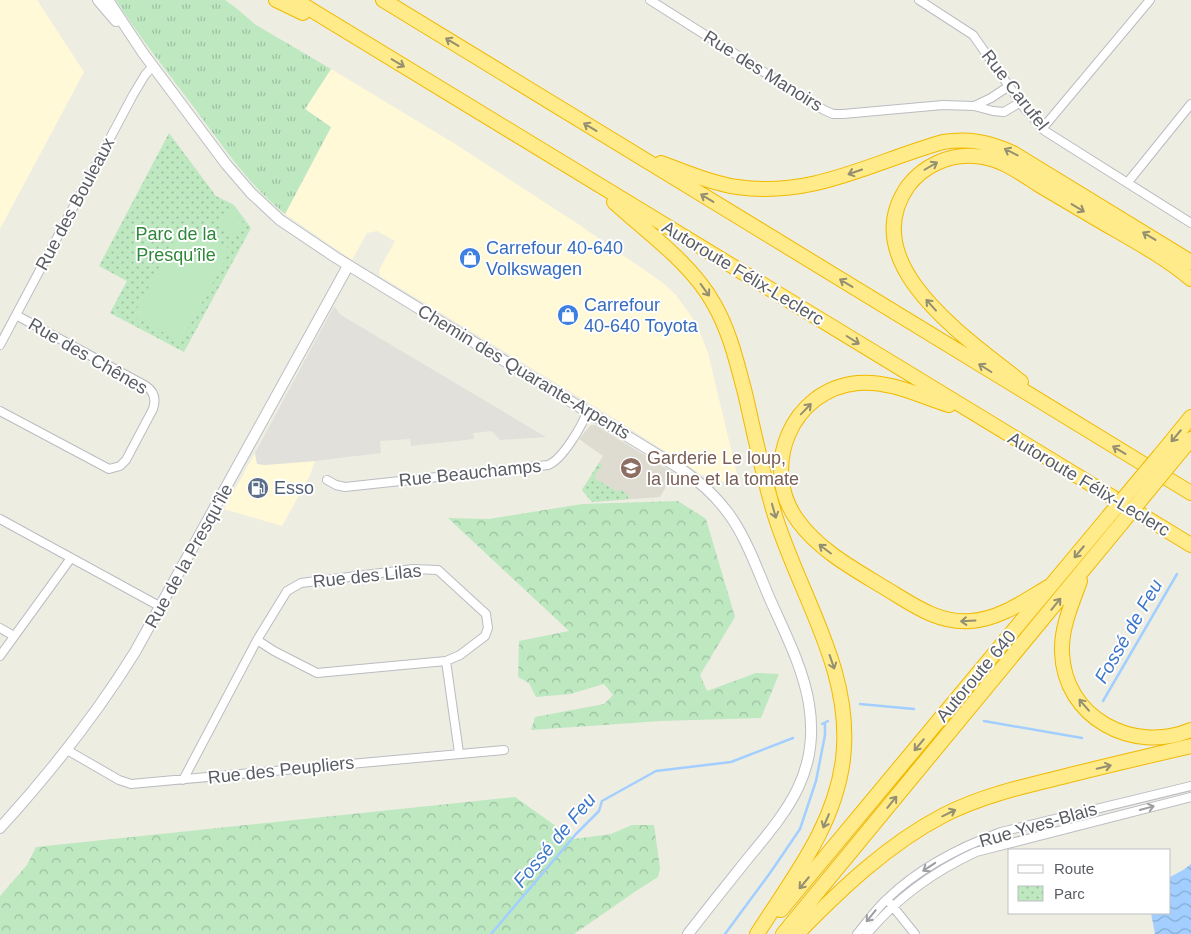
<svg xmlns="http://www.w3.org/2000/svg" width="1191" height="934" font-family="Helvetica,sans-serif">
  <defs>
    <pattern id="grass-tufts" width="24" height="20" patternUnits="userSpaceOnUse" patternTransform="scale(1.25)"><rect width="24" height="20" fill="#bde8c0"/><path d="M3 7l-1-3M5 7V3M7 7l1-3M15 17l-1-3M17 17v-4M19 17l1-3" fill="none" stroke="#9dbfa0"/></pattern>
    <pattern id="forest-crowns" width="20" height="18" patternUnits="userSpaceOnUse" patternTransform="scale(1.25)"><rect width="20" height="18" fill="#bde8c0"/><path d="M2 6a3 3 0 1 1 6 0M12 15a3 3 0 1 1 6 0" fill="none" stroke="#9dbfa0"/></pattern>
    <pattern id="park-dots" width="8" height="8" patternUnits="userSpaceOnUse" patternTransform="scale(1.25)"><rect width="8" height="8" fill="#bde8c0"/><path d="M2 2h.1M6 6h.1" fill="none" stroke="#9dbfa0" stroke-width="1.8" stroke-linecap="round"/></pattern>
    <pattern id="water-waves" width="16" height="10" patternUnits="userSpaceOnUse" patternTransform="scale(1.25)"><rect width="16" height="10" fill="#a2cfff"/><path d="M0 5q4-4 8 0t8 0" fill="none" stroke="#87abd2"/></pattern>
  </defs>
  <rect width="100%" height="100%" fill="#eeede2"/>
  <!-- commercial -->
  <path fill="#fff9d7" d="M0,0H37L84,72L0,229Z
    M331,69L452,142L578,224L663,283L676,295L693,319L701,335L708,353L740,487L702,475L615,419L380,276L379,270L395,241L377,231L367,233L352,260L285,214L331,128L305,109Z
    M255,453L256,461L264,465L315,461L310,475L282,526L224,509Z"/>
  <!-- industrial -->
  <path fill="#e2e0da" d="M334,306L340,314L346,318L546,437L500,440L492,431L473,433L474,439L411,446L410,439L380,441L381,453L315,461L264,465L257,464L255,453Z"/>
  <!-- education -->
  <path fill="#dedcd1" d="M591,425H595L674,473L660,497L592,502L582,490L603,456L579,439Z"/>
  <!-- grass -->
  <path fill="url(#grass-tufts)" d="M116,0H225L236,8L256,25L331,69L305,109L331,127L285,214C247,184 221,143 193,106C167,71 139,37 116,0Z"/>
  <!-- forest -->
  <path fill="url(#forest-crowns)" d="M678,501L706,519L735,617L700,675L707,691L756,673L779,674L761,718L661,721L531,730L535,717L604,704L613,695L604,684L570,694L536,697L529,683L518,677L519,641L569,631L448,518L489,519L582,504Z
    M515,797L574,839L611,834L632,825H654L660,868L658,877L636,891L574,934H0V896L27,865L36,847Z"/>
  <!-- park -->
  <path fill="url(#park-dots)" d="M169,133L216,196L234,205L251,228L184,352L110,313L127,281L99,266Z
    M599,463L602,465L594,478L618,492L620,489L628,495V499L592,502L582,490Z"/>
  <!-- pitch -->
  <path fill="#bde8c0" d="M232,209L244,224L229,237L217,222Z
    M183,223L231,249L181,342L133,316Z"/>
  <!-- water -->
  <path fill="url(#water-waves)" d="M1191,864V934H1155L1151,913H1170V877L1183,870Z"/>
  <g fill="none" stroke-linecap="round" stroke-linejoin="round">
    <!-- stream -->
    <path stroke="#a2cfff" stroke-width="2.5" d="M1103,701L1177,574
      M860,704L914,709
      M984,721L1082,738
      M822,724L828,721
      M491,934L576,834L599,811L602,801L656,771L731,762L793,738
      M725,934L770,873L800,829L816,781L825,735V723"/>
    <!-- street casing -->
    <g stroke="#babcc2" stroke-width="10">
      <path id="street" d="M650,0L824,110L833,114H843L943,105L974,106L993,111L1004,112L1021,102
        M919,0L973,35L1025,109L1045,131L1191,223
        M974,106L991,98L1009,86
        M1042,129L1150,0
        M1128,182L1191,104
        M0,345L133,95L145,75L153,66
        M0,411L109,469L120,466L126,460L153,409C156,400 155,392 146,386L16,315
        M327,480L336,485L345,487L548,465C562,460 583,425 587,411
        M0,519L161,607
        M0,628L14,636
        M257,640L274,651L317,673L446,661
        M0,656L71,558
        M67,750L119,780L131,784L504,750
        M183,780L257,640L287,591L301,583L413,569L438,570L486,614L488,628L485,636L460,655L446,661L459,753
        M890,903L915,934
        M857,934C867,922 876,909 887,899C919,868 960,847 1001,832L1191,786
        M867,934C896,899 935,871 976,852L1191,797"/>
    </g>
    <!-- secondary casing -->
    <g stroke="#bbbec5" stroke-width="12">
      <path id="secondary" d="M98,0L116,21
        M108,0L143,53L226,164L251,193L280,220L335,257L684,471C735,506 746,542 769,597C784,631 803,667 809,704C820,771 789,809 749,857C729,882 708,908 688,934
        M0,828C50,773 96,715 135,652L348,266"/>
    </g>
    <!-- highway casing -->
    <g stroke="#f1b900" stroke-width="16">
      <path id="highway" d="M276,0L303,13
        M295,0L1191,545
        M383,0L1191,493
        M661,163C686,172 711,183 737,187C813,198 872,162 943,142C968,138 989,142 1013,153L1191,262
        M614,202C649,234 691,263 714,304C730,332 737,363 745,393C754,432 762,471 773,509C797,592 854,669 843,759C835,826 792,879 757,934
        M1021,382C970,340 853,265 908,186C923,166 949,154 974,156C999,157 1019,172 1039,185C1058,196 1076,207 1095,218C1127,237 1162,255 1191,279
        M949,405C920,396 889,380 858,383C791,389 759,469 798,521C820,551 854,569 885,588C912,604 938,624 971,621C1000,619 1026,600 1050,586
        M1160,455L1191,417
        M1172,462L1191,439
        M1080,581C1072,604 1061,627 1062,652C1064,718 1133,754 1191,730
        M781,910L1108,517
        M783,934L1121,524
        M797,934C841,889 888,844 944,815C981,796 1021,787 1062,777C1105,766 1148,756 1191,746"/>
    </g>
    <!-- street -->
    <use href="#street" stroke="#fff" stroke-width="8"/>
    <!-- secondary -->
    <use href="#secondary" stroke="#fff" stroke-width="10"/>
    <!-- highway -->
    <use href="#highway" stroke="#ffeb89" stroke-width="14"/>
    <!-- highway-bridge casing -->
    <g stroke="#f1b900" stroke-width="16" stroke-linecap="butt">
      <path id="highway-bridge" d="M1108,517L1160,455
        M1121,524L1172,462"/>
    </g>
    <!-- highway-bridge -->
    <use href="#highway-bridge" stroke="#ffeb89" stroke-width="14"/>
  </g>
  <!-- one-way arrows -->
  <defs><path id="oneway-shaft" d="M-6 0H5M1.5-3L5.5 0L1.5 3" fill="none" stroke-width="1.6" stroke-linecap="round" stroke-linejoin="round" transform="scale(1.25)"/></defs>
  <g stroke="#948f71">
    <use href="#oneway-shaft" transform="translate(452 42) rotate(-149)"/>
    <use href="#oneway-shaft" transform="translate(398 63) rotate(31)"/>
    <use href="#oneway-shaft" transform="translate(590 127) rotate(-149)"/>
    <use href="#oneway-shaft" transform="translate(1011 152) rotate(-153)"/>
    <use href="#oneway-shaft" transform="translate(931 166) rotate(-30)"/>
    <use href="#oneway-shaft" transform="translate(855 172) rotate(161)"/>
    <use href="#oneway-shaft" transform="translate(707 198) rotate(-149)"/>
    <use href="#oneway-shaft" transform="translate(1078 208) rotate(31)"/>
    <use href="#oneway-shaft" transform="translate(1149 236) rotate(-149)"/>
    <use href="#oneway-shaft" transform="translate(846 283) rotate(-149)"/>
    <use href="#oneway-shaft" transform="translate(705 290) rotate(54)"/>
    <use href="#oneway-shaft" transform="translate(931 305) rotate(-132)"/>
    <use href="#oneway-shaft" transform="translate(853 340) rotate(32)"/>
    <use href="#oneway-shaft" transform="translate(985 368) rotate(-148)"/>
    <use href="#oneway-shaft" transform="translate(806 409) rotate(-46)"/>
    <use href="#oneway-shaft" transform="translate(1176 436) rotate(130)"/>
    <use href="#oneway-shaft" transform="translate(1119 450) rotate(-149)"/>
    <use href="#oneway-shaft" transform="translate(774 511) rotate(74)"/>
    <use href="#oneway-shaft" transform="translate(825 549) rotate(-143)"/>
    <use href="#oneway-shaft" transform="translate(1079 552) rotate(130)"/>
    <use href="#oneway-shaft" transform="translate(1056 604) rotate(-51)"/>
    <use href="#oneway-shaft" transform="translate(968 621) rotate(177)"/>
    <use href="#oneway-shaft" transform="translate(832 662) rotate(71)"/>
    <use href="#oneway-shaft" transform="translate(1084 705) rotate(-131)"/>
    <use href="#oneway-shaft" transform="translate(919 745) rotate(130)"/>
    <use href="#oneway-shaft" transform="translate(1104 767) rotate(-13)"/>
    <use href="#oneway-shaft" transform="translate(892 802) rotate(-51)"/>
    <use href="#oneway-shaft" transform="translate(949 813) rotate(-26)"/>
    <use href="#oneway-shaft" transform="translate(826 821) rotate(113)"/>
    <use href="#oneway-shaft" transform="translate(804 883) rotate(130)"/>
  </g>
  <g stroke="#9c9ea2">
    <use href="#oneway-shaft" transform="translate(1147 808) rotate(-15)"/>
    <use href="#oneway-shaft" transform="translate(929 867) rotate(147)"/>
    <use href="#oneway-shaft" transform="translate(871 916) rotate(129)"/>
  </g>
  <!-- icons -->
  <defs>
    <g id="shop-disc" transform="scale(1.125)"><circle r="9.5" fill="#3f7fe0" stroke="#fff"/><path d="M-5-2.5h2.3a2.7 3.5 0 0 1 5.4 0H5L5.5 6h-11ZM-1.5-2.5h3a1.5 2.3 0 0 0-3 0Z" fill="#fff"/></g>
    <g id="school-disc" transform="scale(1.125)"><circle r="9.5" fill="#8d6e63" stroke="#fff"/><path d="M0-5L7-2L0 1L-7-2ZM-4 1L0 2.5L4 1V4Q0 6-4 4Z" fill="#fff"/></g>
    <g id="fuel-disc" transform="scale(1.125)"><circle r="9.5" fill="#5c6f8a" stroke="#fff"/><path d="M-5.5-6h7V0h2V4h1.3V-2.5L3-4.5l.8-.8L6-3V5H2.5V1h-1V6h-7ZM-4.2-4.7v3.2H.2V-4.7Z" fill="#fff"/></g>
  </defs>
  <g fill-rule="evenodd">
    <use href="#shop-disc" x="470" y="258"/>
    <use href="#shop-disc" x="568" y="315"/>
    <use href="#school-disc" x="631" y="468"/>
    <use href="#fuel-disc" x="258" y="488"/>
  </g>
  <g text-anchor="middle" stroke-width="4" stroke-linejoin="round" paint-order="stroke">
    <!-- street labels -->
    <g font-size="18" fill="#5a5e64" stroke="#fff">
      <text transform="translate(763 71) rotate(32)" y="6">Rue des Manoirs</text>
      <text transform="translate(1015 90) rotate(52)" y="6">Rue Carufel</text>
      <text transform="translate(75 204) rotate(-62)" y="6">Rue des Bouleaux</text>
      <text transform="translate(743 273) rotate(31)" y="6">Autoroute Félix-Leclerc</text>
      <text transform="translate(88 356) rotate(30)" y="6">Rue des Chênes</text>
      <text transform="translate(524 372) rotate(31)" y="6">Chemin des Quarante-Arpents</text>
      <text transform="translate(470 473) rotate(-6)" y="6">Rue Beauchamps</text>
      <text transform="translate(1089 484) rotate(31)" y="6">Autoroute Félix-Leclerc</text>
      <text transform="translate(189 556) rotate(-61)" y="6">Rue de la Presqu'île</text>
      <text transform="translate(367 576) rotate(-6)" y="6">Rue des Lilas</text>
      <text transform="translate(976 676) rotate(-50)" y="6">Autoroute 640</text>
      <text transform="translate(281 770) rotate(-6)" y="6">Rue des Peupliers</text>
      <text transform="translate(1038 825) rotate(-16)" y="6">Rue Yves-Blais</text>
    </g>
    <!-- park labels -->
    <g font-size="18" fill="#2f873b" stroke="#fff">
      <text x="176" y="240">Parc de la<tspan x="176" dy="21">Presqu'île</tspan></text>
    </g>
    <!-- shop labels -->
    <g font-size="18" fill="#366cbe" stroke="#fff" text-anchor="start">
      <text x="486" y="254">Carrefour 40-640<tspan x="486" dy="21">Volkswagen</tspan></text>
      <text x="584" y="311">Carrefour<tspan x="584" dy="21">40-640 Toyota</tspan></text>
    </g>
    <!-- education labels -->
    <g font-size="18" fill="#785e54" stroke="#fff" text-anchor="start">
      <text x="647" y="464">Garderie Le loup,<tspan x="647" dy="21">la lune et la tomate</tspan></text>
    </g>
    <!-- service labels -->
    <g font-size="18" fill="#4e5e75" stroke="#fff" text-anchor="start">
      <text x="274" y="494">Esso</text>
    </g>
    <!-- water labels -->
    <g font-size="19" font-style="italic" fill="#3c76cb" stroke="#fff">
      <text transform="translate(1128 631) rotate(-60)" y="7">Fossé de Feu</text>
      <text transform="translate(554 840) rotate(-50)" y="7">Fossé de Feu</text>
    </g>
  </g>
  <!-- legend -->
  <rect x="1008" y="849" width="162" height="65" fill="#ffffff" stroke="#bdbfc1"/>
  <rect x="1018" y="865" width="25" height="8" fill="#ffffff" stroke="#bdbfc1"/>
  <text x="1054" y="874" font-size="15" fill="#5a5e64">Route</text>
  <rect x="1018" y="886" width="25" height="15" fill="url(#park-dots)" stroke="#bdbfc1"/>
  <text x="1054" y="899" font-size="15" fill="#5a5e64">Parc</text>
</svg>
